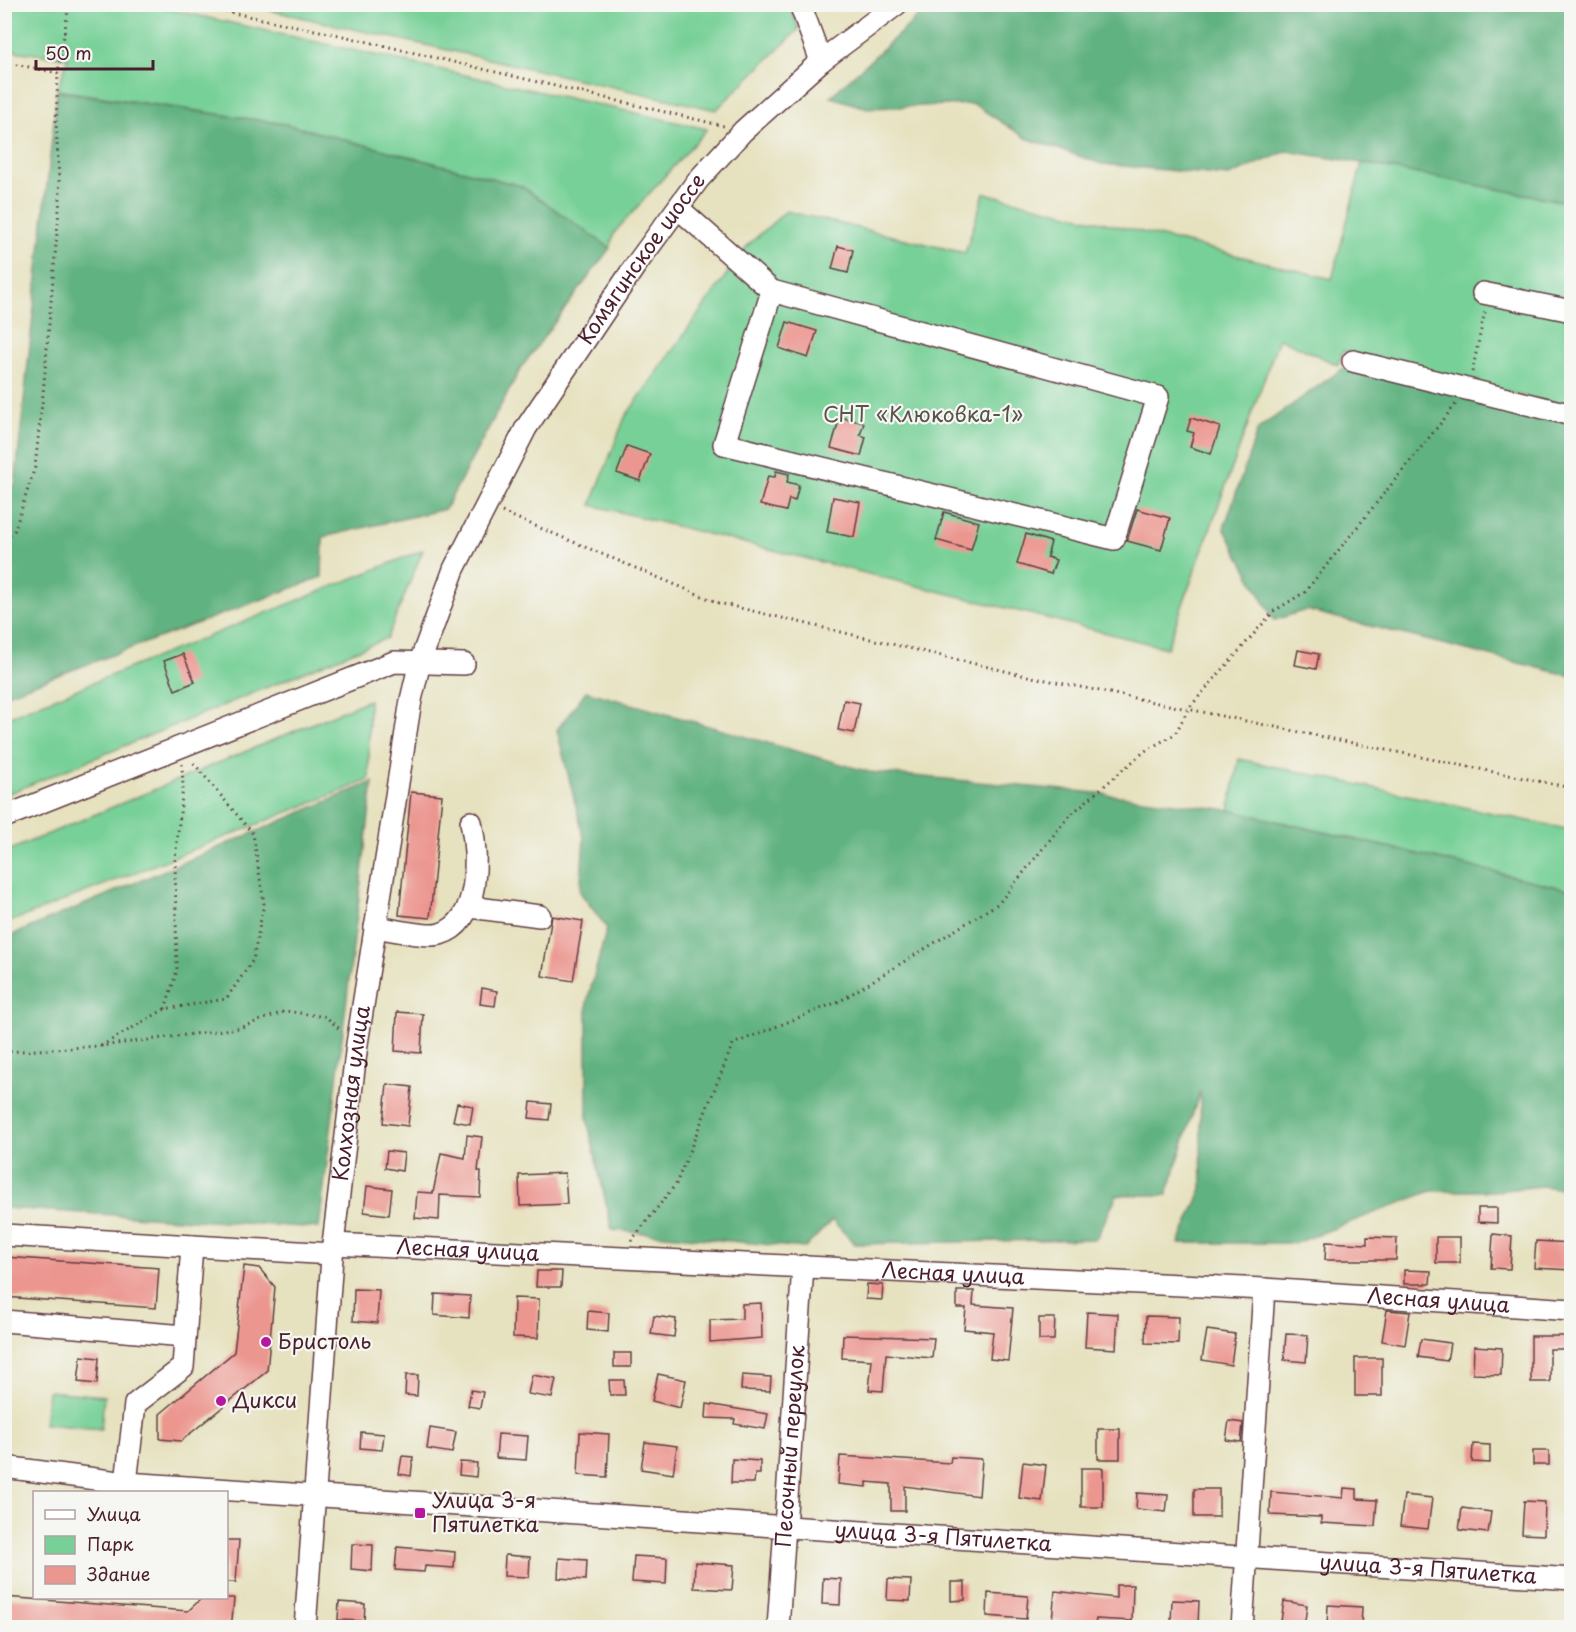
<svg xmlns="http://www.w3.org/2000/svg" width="1576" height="1632" font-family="'Playpen Sans',sans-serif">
  <rect width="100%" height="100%" fill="#f6f6f2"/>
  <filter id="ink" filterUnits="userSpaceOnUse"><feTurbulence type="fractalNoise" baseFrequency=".0167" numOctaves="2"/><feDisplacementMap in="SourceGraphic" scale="12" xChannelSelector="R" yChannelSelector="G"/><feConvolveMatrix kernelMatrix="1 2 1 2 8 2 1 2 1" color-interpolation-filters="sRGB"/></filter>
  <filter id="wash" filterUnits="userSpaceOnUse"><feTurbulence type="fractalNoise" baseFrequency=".008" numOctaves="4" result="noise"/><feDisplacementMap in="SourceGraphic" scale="24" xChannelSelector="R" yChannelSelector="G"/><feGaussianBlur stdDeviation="1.35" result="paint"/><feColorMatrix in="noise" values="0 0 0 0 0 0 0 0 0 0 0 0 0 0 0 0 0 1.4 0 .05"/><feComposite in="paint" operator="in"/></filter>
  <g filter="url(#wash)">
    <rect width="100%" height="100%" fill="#e6e1be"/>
    <!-- green -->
    <path fill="#77d097" stroke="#607861" stroke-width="1.5" d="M789,4L799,29L716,110L246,5Z
      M5,5H151L707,129L614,233L610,248L521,186L285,124L57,90L68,58L5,50Z
      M1362,163L1571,203V408L1343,351L1338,365L1279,338L1167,648L591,505L625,417L747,246L786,211L965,253L984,193L1332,279Z
      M423,550L387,638L5,795V718Z
      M369,700V780L5,924V852Z
      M1239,759L1571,830V890L1229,810Z
      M48,1391L104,1396L101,1429L44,1424Z"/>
    <!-- forest -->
    <path fill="#61b280" stroke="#566856" stroke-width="1.5" d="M931,5H1571V203L1362,163L1287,151L1229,176L1102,164L1026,138L974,104L867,108L830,97Z
      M57,91L285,124L521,186L610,248L521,368L445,509L323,537L322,577L5,695V490L15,485Z
      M1348,365L1571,420V676L1306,610L1274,620L1224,528L1258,429Z
      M586,691L869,772L1096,793L1229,810L1571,890V1190L1541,1186L1496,1191H1431L1296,1243H1179L1202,1189L1200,1091L1167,1195H1117L1096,1239L855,1244L832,1220L805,1248L612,1230L587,1119V1002L607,928L580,892L584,838L557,730Z
      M373,782L319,1228L5,1208V938Z"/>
    <g id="blocks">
      <!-- building -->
      <path fill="#ec9690" d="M838,246L853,250L848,273L832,269Z
        M787,322L817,331L808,358L779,348Z
        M840,417L864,423L860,435L866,437L861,456L831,448Z
        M1191,418L1220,427L1211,454L1190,447L1194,433L1187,431Z
        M627,446L650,454L640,481L617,473Z
        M776,471L789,474L787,482L799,485L795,501L789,499L786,511L760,505L768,476L775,477Z
        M833,497L860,502L854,537L827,532Z
        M1137,509L1170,518L1161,550L1127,541Z
        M944,512L979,522L971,550L936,540Z
        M1026,534L1051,542L1047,557L1056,560L1051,574L1017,564Z
        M1298,650L1319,654L1316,669L1295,665Z
        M183,654L195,682L175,690L164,661Z
        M844,700L860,703L854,733L838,730Z
        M411,792L442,795L430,918L399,915Z
        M552,916L583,921L573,981L542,976Z
        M482,988L497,991L495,1006L480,1004Z
        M397,1012L423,1014L421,1053L395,1051Z
        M387,1084L412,1087L408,1126L383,1123Z
        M531,1102L551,1104L549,1120L529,1118Z
        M457,1103L473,1106L470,1124L453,1121Z
        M467,1135L482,1137L478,1171H481L480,1197L440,1195L439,1220L415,1218L417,1192L433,1193L441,1153L465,1158Z
        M387,1151L404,1153L402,1171L385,1168Z
        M565,1173L567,1204L520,1206L519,1175Z
        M367,1186L392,1189L389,1215L364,1212Z
        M1478,1208H1497V1223L1478,1222Z
        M1493,1234L1512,1236L1510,1269L1491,1268Z
        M1367,1237L1397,1238L1396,1260H1325L1326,1242L1367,1244Z
        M1436,1237H1460V1263H1436Z
        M1536,1241L1572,1243V1270L1534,1268Z
        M4,1257L159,1268L156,1308L4,1297Z
        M244,1266L259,1268L275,1287L267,1371L181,1441L160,1439V1414L234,1352Z
        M1404,1270L1431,1271L1430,1284H1404Z
        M537,1271H562L561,1287H536Z
        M867,1284L883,1285L882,1300L866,1299Z
        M354,1289L379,1290L377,1323L353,1321Z
        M957,1291H974L973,1305L1013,1308L1008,1361L990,1359L993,1332L964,1329L966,1308H957Z
        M435,1294L470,1296L469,1318L434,1315Z
        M514,1298L539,1299L538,1338L513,1337Z
        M761,1303L762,1338L710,1342V1320L742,1319V1304Z
        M1387,1310L1410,1312L1405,1345L1382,1341Z
        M588,1311L609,1313L608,1332L587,1330Z
        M1087,1312L1118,1314L1116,1349L1085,1347Z
        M654,1316L676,1319L674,1337L651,1334Z
        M1146,1316L1179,1317L1178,1344L1145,1343Z
        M1039,1318H1055L1054,1340H1039Z
        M1207,1330L1235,1334L1231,1365L1202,1360Z
        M1286,1334L1308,1335L1306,1362L1284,1360Z
        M843,1335L934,1338L932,1358L886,1354L883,1391L869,1390L872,1360L842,1358Z
        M1531,1336H1572V1349H1550V1382H1531Z
        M1421,1339L1450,1343L1447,1361L1418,1357Z
        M1474,1346L1502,1348L1501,1375L1473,1374Z
        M614,1353H631V1367H614Z
        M81,1356L99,1358L97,1384L78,1382Z
        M1355,1358H1382V1396H1355Z
        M658,1374L686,1380L680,1408L652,1401Z
        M406,1375H418L417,1396L405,1395Z
        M532,1375L556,1379L552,1398L528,1394Z
        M742,1375L771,1377L770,1391L741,1390Z
        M609,1380H624L625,1395H610Z
        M471,1390L483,1392L480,1408L468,1406Z
        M707,1404L768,1414L765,1429L734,1424L735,1419L706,1418Z
        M1229,1421L1243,1423L1241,1442L1226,1440Z
        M430,1428L456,1432L452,1453L427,1449Z
        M1098,1429H1120V1459H1098Z
        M361,1432L384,1434L382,1450L360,1448Z
        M580,1432L609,1434L607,1477L578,1475Z
        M498,1434L528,1436L526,1460L496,1458Z
        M645,1442L677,1446L673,1474L641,1469Z
        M1473,1444L1490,1445V1463L1472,1462Z
        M1533,1451H1549V1465H1533Z
        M402,1456L413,1457L411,1476L399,1474Z
        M840,1456L950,1463L951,1457L982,1459L979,1496L905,1486V1511H891V1484L867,1482V1487L838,1484Z
        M732,1459L760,1461V1474H755L754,1483H731Z
        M460,1462L477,1463L476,1477L459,1475Z
        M1023,1462L1046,1465L1042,1501L1019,1498Z
        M1081,1468H1103V1507H1081Z
        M1344,1488L1357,1489V1499L1377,1500L1375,1526L1321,1523V1517L1270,1515L1271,1492L1343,1498Z
        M1194,1489H1219V1517H1194Z
        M1137,1493L1168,1495L1166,1512L1136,1509Z
        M1404,1495L1432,1498L1428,1529L1400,1526Z
        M1524,1501L1545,1502L1544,1535L1522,1534Z
        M1462,1508L1491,1512L1488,1533L1459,1530Z
        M226,1540H239L236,1582H226Z
        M352,1544L373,1545L372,1571L351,1569Z
        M397,1547L455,1552L454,1568L425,1566L424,1572L395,1570Z
        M505,1555L530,1557L529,1577L504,1576Z
        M634,1556L667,1558L666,1584L632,1582Z
        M559,1558L587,1560L586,1580L558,1578Z
        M695,1562L734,1565L732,1590L694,1588Z
        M823,1578L841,1579L840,1605L822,1604Z
        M888,1579L911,1580L910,1601L887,1600Z
        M951,1582H965V1600L951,1601Z
        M1116,1585H1133L1132,1621L1096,1619L1095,1624L1052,1620L1055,1591L1116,1598Z
        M988,1593L1028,1596L1026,1619L987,1616Z
        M4,1597L188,1611L202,1598H234L232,1620L221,1628H26L4,1626Z
        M1172,1600L1199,1601L1198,1625L1171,1624Z
        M1284,1601L1307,1605L1304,1628H1280Z
        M339,1602L365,1604L364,1621L338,1620Z
        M1328,1605L1362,1607L1361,1628H1327Z"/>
    </g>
  </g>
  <g filter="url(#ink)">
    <use href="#blocks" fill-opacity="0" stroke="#613c41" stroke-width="1.5"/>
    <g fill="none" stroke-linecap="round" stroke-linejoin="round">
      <!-- minor casing -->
      <g stroke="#613c41" stroke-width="24">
        <g id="minor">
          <path d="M800,4L821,61"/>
          <path d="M678,208L772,291L1158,397L1114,539L724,444L772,291"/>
          <path d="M1483,293L1572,311"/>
          <path d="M1353,361L1572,415"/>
          <path d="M4,817L394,662L464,664"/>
          <path d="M470,907L540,916"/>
          <path d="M375,927C391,929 427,938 440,934C481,922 478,855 471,822"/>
          <path d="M4,1235L332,1254"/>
          <path id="s1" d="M333,1244L1264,1289L1572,1310"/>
          <path d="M4,1321L185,1336"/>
          <path id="s2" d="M4,1467L126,1483L1572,1579"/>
          <path d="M126,1483L135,1404L183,1367L192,1246"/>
          <path id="s3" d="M305,1628L333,1244L357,1044L411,700L420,662L454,569L526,428L635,266L698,180L743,131L821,61L897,4"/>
          <path id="s4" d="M778,1628L803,1266"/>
          <path d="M1242,1628L1264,1289"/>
        </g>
      </g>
      <!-- path -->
      <path stroke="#613c41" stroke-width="3" stroke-dasharray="1.5 4.5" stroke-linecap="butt" d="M190,4L339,35L724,126
        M4,62L58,73L69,4
        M1472,372L1485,311
        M502,512L719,603L1022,675L1572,788
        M4,537L14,532L35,467L43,394L60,198L56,122L58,73
        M165,1009L177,971L175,859L183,787L182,764
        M101,1046L165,1009L226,999L253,960L264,903L253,834L192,761
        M4,1052L101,1046L239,1028L286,1011L326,1017L342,1031
        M631,1241L676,1184L733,1044L840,1001L999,903L1069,816L1145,751L1175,734L1189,708L1274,611L1305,592L1456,404"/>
      <!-- minor -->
      <use href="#minor" stroke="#fff" stroke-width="21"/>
    </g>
  </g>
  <!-- markers -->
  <g fill="#b5179e" stroke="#f6f6f2" stroke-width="2">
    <circle cx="266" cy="1342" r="6"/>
    <circle cx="221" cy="1401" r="6"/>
    <rect x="414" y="1507" width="12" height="12" rx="3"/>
  </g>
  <g text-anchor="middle" stroke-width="4.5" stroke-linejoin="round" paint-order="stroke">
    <!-- street labels -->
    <g font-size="21" fill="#4a1f2b" stroke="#f6f6f2">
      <text dy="7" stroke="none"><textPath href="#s3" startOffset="1436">Комягинское шоссе</textPath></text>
      <text dy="7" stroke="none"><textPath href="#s3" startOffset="537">Колхозная улица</textPath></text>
      <text dy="7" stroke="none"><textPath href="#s1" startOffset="135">Лесная улица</textPath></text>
      <text dy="7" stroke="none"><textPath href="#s1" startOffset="621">Лесная улица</textPath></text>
      <text dy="7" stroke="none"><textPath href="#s1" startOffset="1107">Лесная улица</textPath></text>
      <text dy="7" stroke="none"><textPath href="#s4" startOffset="182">Песочный переулок</textPath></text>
      <text dy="7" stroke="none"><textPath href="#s2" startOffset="942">улица 3-я Пятилетка</textPath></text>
      <text dy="7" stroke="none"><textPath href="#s2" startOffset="1428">улица 3-я Пятилетка</textPath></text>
    </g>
    <!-- park labels -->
    <g font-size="21" fill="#58544b" stroke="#f6f6f2">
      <text x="923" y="422">СНТ «Клюковка-1»</text>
    </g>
    <!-- poi labels -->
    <g font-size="21" fill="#4a1f2b" stroke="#f6f6f2" text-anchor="start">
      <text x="278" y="1349">Бристоль</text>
      <text x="233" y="1408">Дикси</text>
      <text x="432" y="1508">Улица 3-я<tspan x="432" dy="24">Пятилетка</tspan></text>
    </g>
  </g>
  <!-- margin -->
  <rect width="1576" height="1632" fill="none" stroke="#f6f6f2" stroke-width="24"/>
  <!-- legend -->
  <rect x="33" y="1491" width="195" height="108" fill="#f6f6f2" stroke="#b1a0a2" stroke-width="1.5"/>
  <rect x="45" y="1510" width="30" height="9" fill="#ffffff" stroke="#b1a0a2" stroke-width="1.5"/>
  <text x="87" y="1521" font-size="18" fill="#4a1f2b">Улица</text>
  <rect x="45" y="1536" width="30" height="18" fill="#77d097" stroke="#b1a0a2" stroke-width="1.5"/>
  <text x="87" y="1551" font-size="18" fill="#4a1f2b">Парк</text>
  <rect x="45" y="1566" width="30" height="18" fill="#ec9690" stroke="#b1a0a2" stroke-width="1.5"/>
  <text x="87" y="1581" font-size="18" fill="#4a1f2b">Здание</text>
  <!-- scale -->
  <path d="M36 60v9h117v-9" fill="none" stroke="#4a1f2b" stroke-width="3"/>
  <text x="45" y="60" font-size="18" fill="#4a1f2b" stroke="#f6f6f2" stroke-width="4.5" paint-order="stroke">50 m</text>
</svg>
